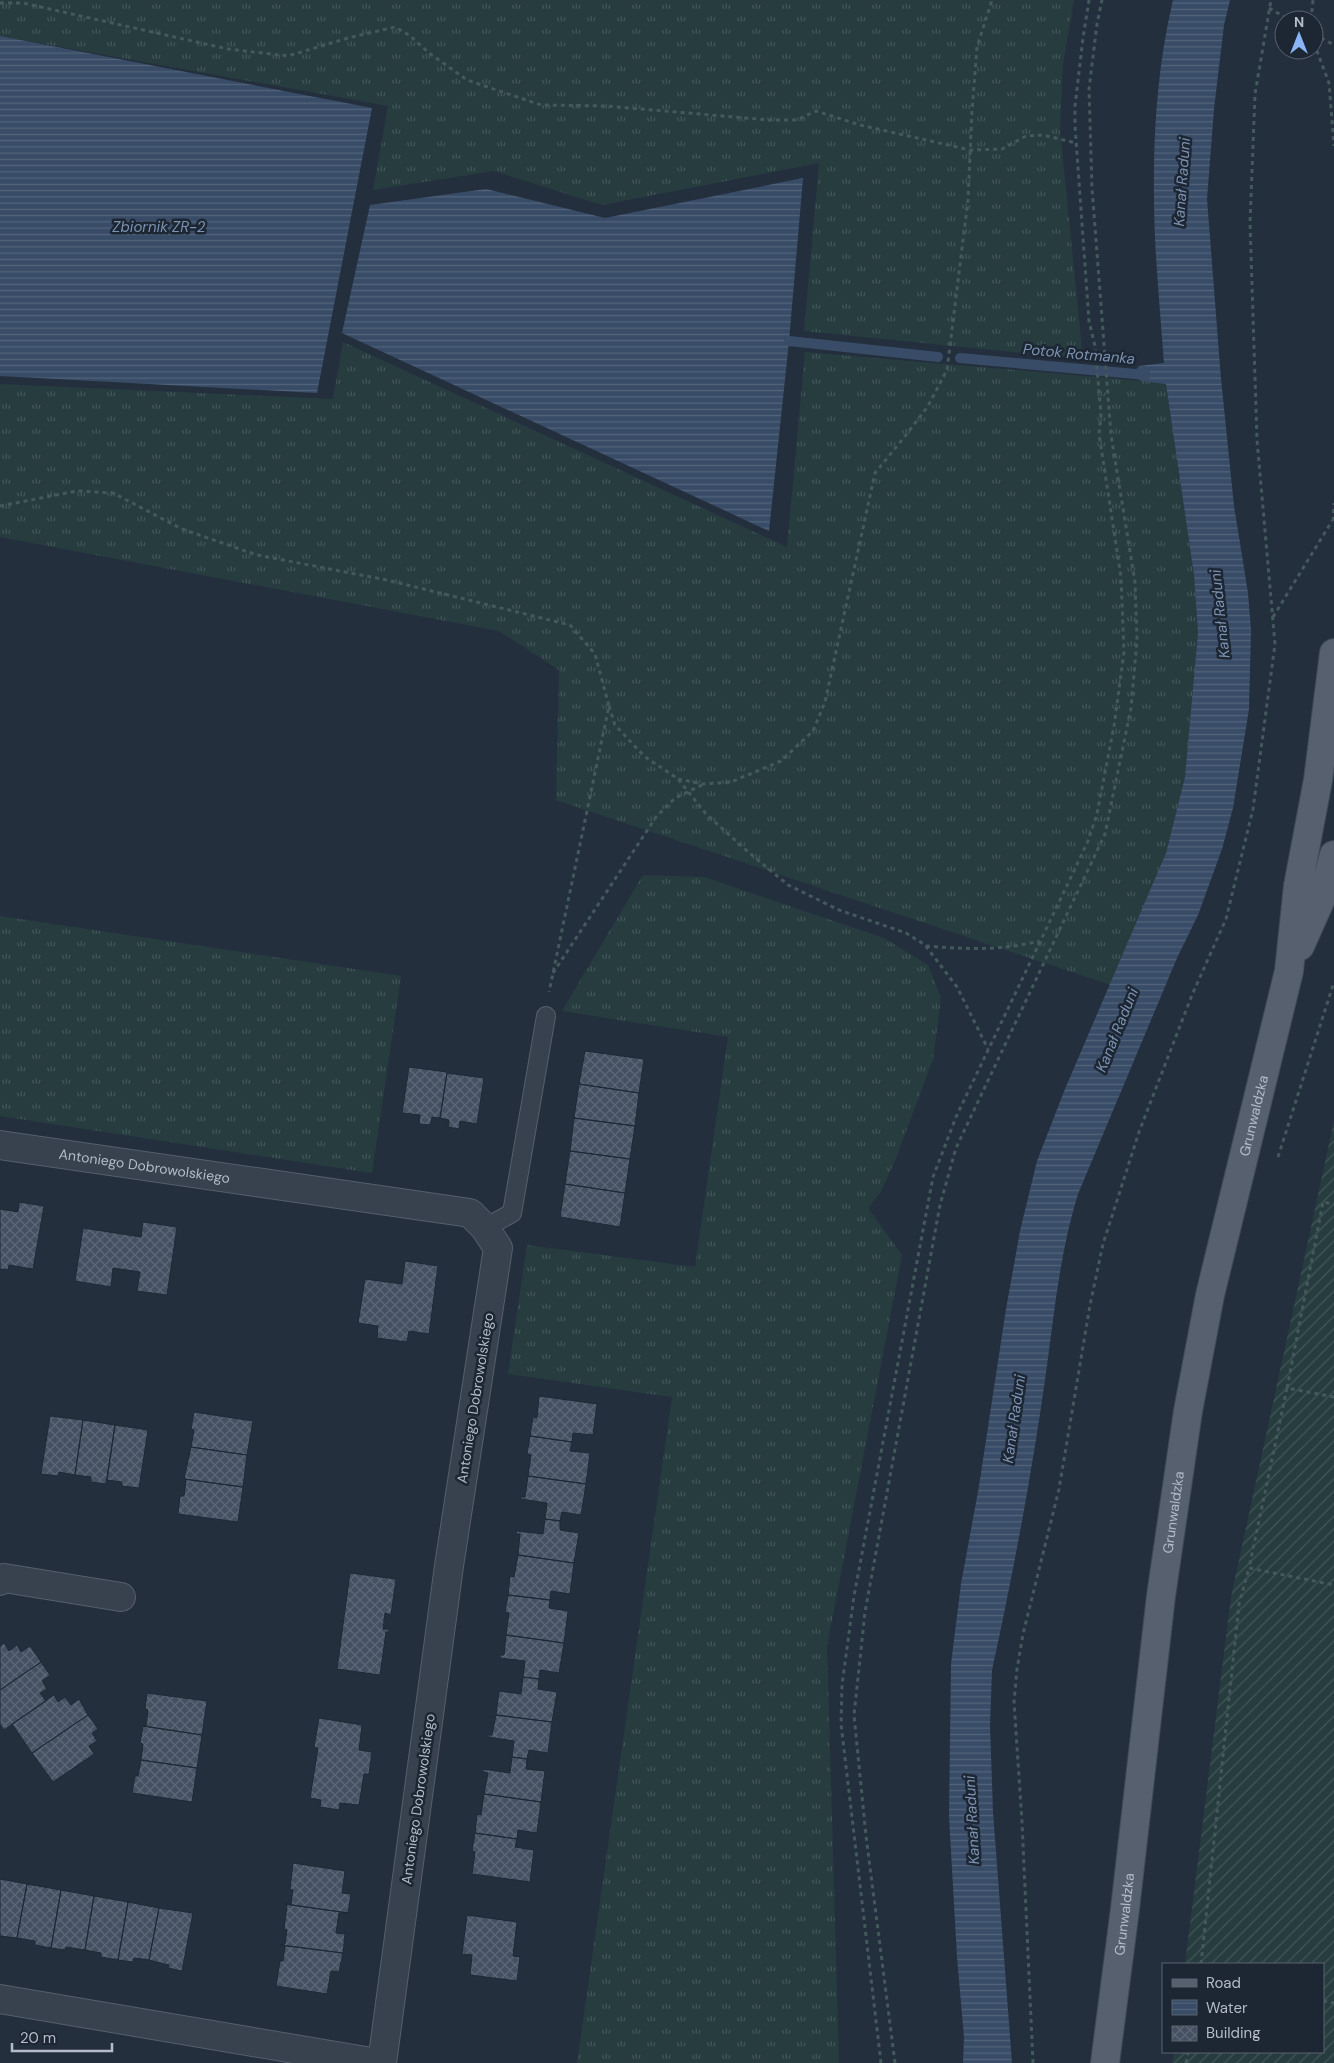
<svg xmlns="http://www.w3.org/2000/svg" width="1334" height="2063" font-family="'DM Sans',sans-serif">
  <defs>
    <pattern id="grass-tufts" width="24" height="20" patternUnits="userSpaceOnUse" patternTransform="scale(1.25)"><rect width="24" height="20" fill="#263c3f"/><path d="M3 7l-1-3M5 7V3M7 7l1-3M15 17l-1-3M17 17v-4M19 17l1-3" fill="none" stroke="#435659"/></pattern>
    <pattern id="garden-furrows" width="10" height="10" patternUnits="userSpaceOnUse" patternTransform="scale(1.25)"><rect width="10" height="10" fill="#263c3f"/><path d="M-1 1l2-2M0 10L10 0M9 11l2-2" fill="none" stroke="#435659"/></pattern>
    <pattern id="water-rules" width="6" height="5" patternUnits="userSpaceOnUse" patternTransform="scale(1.25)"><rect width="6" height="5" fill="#394c67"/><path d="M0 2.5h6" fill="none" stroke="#53647b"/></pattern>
    <pattern id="building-cross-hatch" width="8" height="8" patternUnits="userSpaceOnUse" patternTransform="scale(1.25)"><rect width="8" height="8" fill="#455162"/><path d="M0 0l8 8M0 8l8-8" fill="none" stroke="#5d6877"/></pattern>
  </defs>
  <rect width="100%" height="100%" fill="#242f3e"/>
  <!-- grass -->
  <path fill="url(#grass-tufts)" d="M0,0H1074L1063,64L1060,130L1083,359L804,331L819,163L602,205L494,171L373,190L388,106L0,36Z
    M343,342L787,547L805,352L1166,383L1194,575L1198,633L1193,700L1185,777L1166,853L1111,985L556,800L559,670L499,631L0,537V384L333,399Z
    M643,875L704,877L884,938L928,965L941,998L933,1059L895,1161L880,1193L868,1208L902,1255L827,1646L839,2063H577L672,1397L508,1374L527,1245L695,1267L728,1037L562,1011Z
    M0,916L401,976L372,1173L0,1116Z"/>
  <!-- garden -->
  <path fill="url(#garden-furrows)" d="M1334,1121V2063H1172L1174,2052H1323V1964H1185L1231,1597Z"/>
  <!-- water -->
  <path fill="url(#water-rules)" d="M1173,0H1230L1224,25L1214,109L1207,199L1221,379L1234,506L1248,593L1251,630L1249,709L1233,808L1222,849L1198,915L1177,958L1078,1194C1059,1255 1054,1317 1045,1380C1031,1478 1013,1574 992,1670L990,1726L993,1812L1012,2063H963L964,2037L957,1957L949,1816L951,1664L961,1584L979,1486L1006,1309L1020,1231L1037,1161L1065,1089L1166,853L1185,777L1198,633L1194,575L1166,384L1141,381L1133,374L1139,366L1164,363C1160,307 1154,251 1154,196C1153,131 1158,63 1173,0Z
    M0,36L372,108L317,393L0,376Z
    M803,178L789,341L769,531L342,333L370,205L486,189L605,218Z"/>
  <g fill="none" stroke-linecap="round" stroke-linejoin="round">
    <!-- stream -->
    <path stroke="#394c67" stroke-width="10" d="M789,341L938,357
      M960,358L1146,375"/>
  </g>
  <!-- building -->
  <path fill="url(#building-cross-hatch)" stroke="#1f2835" d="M585,1051L644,1059L639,1093L579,1084Z
    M409,1067L447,1072L440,1118L432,1117L430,1125L419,1124L420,1115L402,1113Z
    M447,1073L484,1078L477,1124L460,1121L459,1129L448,1127L449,1120L440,1118Z
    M579,1084L639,1093L635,1126L574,1118Z
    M574,1118L635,1126L630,1159L570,1151Z
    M570,1151L630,1159L625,1193L565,1184Z
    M565,1184L625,1193L620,1227L560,1217Z
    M19,1202L44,1206L33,1269L9,1265L8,1270L0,1269V1209L18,1212Z
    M143,1222L177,1227L167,1295L137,1291L140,1272L113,1268L111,1287L75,1281L83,1228L141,1237Z
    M405,1261L438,1266L429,1334L409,1331L407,1342L377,1338L378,1326L358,1323L365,1279L402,1284Z
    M539,1396L597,1404L593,1435L573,1433L572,1442L530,1436L533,1417L537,1418Z
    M194,1412L253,1421L247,1455L191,1447L194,1430L191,1429Z
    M50,1416L83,1420L75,1475L59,1472L58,1476L41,1474Z
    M83,1420L115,1425L106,1484L91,1482V1477L75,1475Z
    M115,1425L148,1430L139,1488L122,1486V1482L107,1480Z
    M530,1436L572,1442L570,1451L590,1453L586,1484L528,1476L531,1455L527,1454Z
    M191,1447L247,1455L243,1487L184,1479Z
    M528,1476L586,1484L581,1515L562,1512L560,1521L545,1519L547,1503L521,1499V1497H525Z
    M184,1479L243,1487L238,1522L178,1514L180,1496H184L186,1481Z
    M545,1519L560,1521V1530L579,1533L574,1563L518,1555L520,1534H516L517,1531L543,1534Z
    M518,1555L574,1563L570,1594L551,1591L550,1600L508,1595L510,1576L514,1577Z
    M350,1573L396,1579L391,1615L385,1613L383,1629H389V1632H386L380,1675L337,1669Z
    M508,1595L550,1600L549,1608L568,1611L564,1643L506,1635L509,1613L505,1612Z
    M506,1635L564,1643L559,1673L540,1670L539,1679L523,1677L525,1661L500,1658V1655H504Z
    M4,1643L9,1651L17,1645L21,1652L30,1646L41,1662L0,1690V1646Z
    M41,1662L50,1675L42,1681L47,1689L40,1693L46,1701L4,1730L0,1724V1690Z
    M523,1677L539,1679L538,1689L557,1692L552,1722L496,1715L499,1691L521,1694Z
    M147,1693L207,1701L202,1735L143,1726H146L148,1710L145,1709Z
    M54,1695L58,1702L65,1697L71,1705L79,1699L88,1715L32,1753L12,1724Z
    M88,1715L98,1729L92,1733L97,1741L89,1746L94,1754L53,1782L32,1753Z
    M496,1715L552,1722L548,1753L529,1750L527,1759L512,1757L514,1741L488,1737V1735H492Z
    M319,1718L362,1725L359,1750L372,1752L369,1774H364L359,1805L340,1803L339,1810L320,1807L321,1800L310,1798L318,1748L314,1747Z
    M143,1726L202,1735L197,1768L141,1760L143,1744L140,1743Z
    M512,1757L527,1759L526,1769L545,1771L541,1802L484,1794L488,1773L483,1772V1769L510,1773Z
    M141,1760L197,1768L192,1802L132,1793L135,1776H138Z
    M484,1794L541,1802L537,1833L518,1830L517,1839L475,1833L477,1814L481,1815Z
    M475,1833L517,1839L515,1847L534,1850L530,1882L472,1874L475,1852L472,1851Z
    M293,1863L345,1871L342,1893L351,1894L348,1913L285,1904H291L293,1890L290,1889Z
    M0,1879L27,1884L17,1938L0,1936V1938Z
    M27,1884L61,1890L51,1948L35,1945V1941L17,1938Z
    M61,1890L94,1896L85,1950L66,1947L65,1950L51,1948Z
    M94,1896L128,1902L118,1960L101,1957V1953L85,1950Z
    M128,1902L159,1908L149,1960L134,1958L133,1962L118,1960Z
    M285,1904L348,1913H339L336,1933L345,1934L343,1953L280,1945L285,1944L287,1930L284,1929L287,1906Z
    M159,1908L193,1913L182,1971L168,1968L169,1965L149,1960Z
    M467,1915L517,1922L513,1956L520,1957L517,1981L470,1975L472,1955L462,1954Z
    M280,1945L343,1953L339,1972L331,1971L327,1994L276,1986L280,1961H283L285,1946Z"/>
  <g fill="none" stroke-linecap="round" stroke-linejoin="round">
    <!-- service casing -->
    <g stroke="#565f6c" stroke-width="20">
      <path id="service" d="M485,1228L512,1213L546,1016"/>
    </g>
    <!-- minor casing -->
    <g stroke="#565f6c" stroke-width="30">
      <g id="minor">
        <path id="s1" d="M0,1145L470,1213L485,1228L498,1248L449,1566L382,2063"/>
        <path d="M0,1581L4,1578L121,1597"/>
        <path d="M0,1999L377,2063"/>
      </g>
    </g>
    <!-- primary casing -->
    <g stroke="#414a57" stroke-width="30">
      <g id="primary">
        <path d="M1300,946L1324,892L1334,855"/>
        <path id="s2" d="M1105,2063L1125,1909L1161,1596L1188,1411L1210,1295L1289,971L1298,886L1318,780L1334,653"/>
      </g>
    </g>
    <!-- path -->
    <path stroke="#44595c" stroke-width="3" stroke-dasharray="4 4" stroke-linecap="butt" d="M0,3H23L228,49L288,56L348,38L395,27L409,35L429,53L467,80L541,105L606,106L769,120H797L816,111L860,125L970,150L1002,149L1026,136L1043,135L1076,143
      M1269,8L1290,20
      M1311,20L1313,0
      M1314,34L1334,45
      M1314,43L1329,83L1334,146
      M0,506L77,491L113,493L182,529L257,555L387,580L570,625L595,654L609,706L549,992
      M1333,521L1334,503
      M1273,617L1332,521
      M609,706L615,725L644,756L678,779L706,814L746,850L788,885L839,910L906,933L925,945L957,987L988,1049
      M678,779L703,784L731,782L781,761L813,731L825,702L875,473L906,435L928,406L947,370L968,200L972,111L977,47L992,0
      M926,946C963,949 1002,951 1039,941
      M553,973L656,817L675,798L702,785
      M1278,1157L1334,982
      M1287,1388L1323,1202L1334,1204
      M1334,1397L1287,1388L1249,1568L1334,1585
      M1201,1964L1239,1604L1249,1568
      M1323,2001L1334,2003
      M881,2063L841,1724L842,1685L854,1596L933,1177L956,1117L1073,873L1088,841L1097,814L1114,726L1124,652L1121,577L1099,434L1101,414L1095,346L1089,321L1075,126V106L1083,38L1089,0
      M895,2063L866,1836L854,1715L865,1612L940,1205L956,1148L1105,834L1131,708L1137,640L1135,582L1111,435L1092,188L1089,89L1097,24L1102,0
      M1033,2063L1022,1822L1014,1702L1017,1669L1023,1634L1059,1489L1090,1305L1103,1244L1139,1132L1192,995L1226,919L1253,809L1275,644L1257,440L1250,223L1255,94L1271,0
      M1186,2063L1188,2052"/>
    <!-- service -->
    <use href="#service" stroke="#38414e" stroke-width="18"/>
    <!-- minor -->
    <use href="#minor" stroke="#38414e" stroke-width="28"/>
    <!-- primary -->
    <use href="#primary" stroke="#56606e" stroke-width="28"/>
  </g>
  <g text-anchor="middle" stroke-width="5" stroke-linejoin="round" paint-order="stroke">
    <!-- street labels -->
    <g font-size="14" fill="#b4bcc9" stroke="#1d2633">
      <text dy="5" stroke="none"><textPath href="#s2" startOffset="960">Grunwaldzka</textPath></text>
      <text dy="5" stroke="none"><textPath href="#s1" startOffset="146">Antoniego Dobrowolskiego</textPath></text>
      <text transform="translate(475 1398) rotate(-81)" y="5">Antoniego Dobrowolskiego</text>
      <text dy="5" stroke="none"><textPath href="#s2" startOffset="555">Grunwaldzka</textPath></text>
      <text transform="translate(418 1799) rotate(-82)" y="5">Antoniego Dobrowolskiego</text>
      <text dy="5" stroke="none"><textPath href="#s2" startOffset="150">Grunwaldzka</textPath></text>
    </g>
    <!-- water labels -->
    <g font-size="15" font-style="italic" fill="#7c92b1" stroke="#1d2633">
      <text transform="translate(1182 182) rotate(-86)" y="5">Kanał Raduni</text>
      <text x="159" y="232">Zbiornik ZR-2</text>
      <text transform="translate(1079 354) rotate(5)" y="5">Potok Rotmanka</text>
      <text transform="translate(1220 614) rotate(-96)" y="5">Kanał Raduni</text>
      <text transform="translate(1117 1030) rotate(-68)" y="5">Kanał Raduni</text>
      <text transform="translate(1014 1419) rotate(-82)" y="5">Kanał Raduni</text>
      <text transform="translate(972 1820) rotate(-93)" y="5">Kanał Raduni</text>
    </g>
  </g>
  <!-- legend -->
  <rect x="1162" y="1963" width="162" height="90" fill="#1d2633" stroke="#59626f"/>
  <rect x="1172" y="1979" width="25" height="8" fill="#56606e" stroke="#59626f"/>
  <text x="1206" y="1988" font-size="15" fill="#b4bcc9">Road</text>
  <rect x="1172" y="2000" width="25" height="15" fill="url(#water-rules)" stroke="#59626f"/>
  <text x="1206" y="2013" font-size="15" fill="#b4bcc9">Water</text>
  <rect x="1172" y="2026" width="25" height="15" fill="url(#building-cross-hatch)" stroke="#59626f"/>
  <text x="1206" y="2038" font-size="15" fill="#b4bcc9">Building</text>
  <!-- north arrow -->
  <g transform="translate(1299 35)"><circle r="24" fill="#1d2633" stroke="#59626f"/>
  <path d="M0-4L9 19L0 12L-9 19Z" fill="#8ab4f8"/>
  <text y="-8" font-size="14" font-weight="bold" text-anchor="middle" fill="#b4bcc9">N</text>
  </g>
  <!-- scale -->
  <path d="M12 2043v8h100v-8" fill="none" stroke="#b4bcc9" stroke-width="2.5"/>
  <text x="20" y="2043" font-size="15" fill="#b4bcc9" stroke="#1d2633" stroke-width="4" paint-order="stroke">20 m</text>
</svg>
